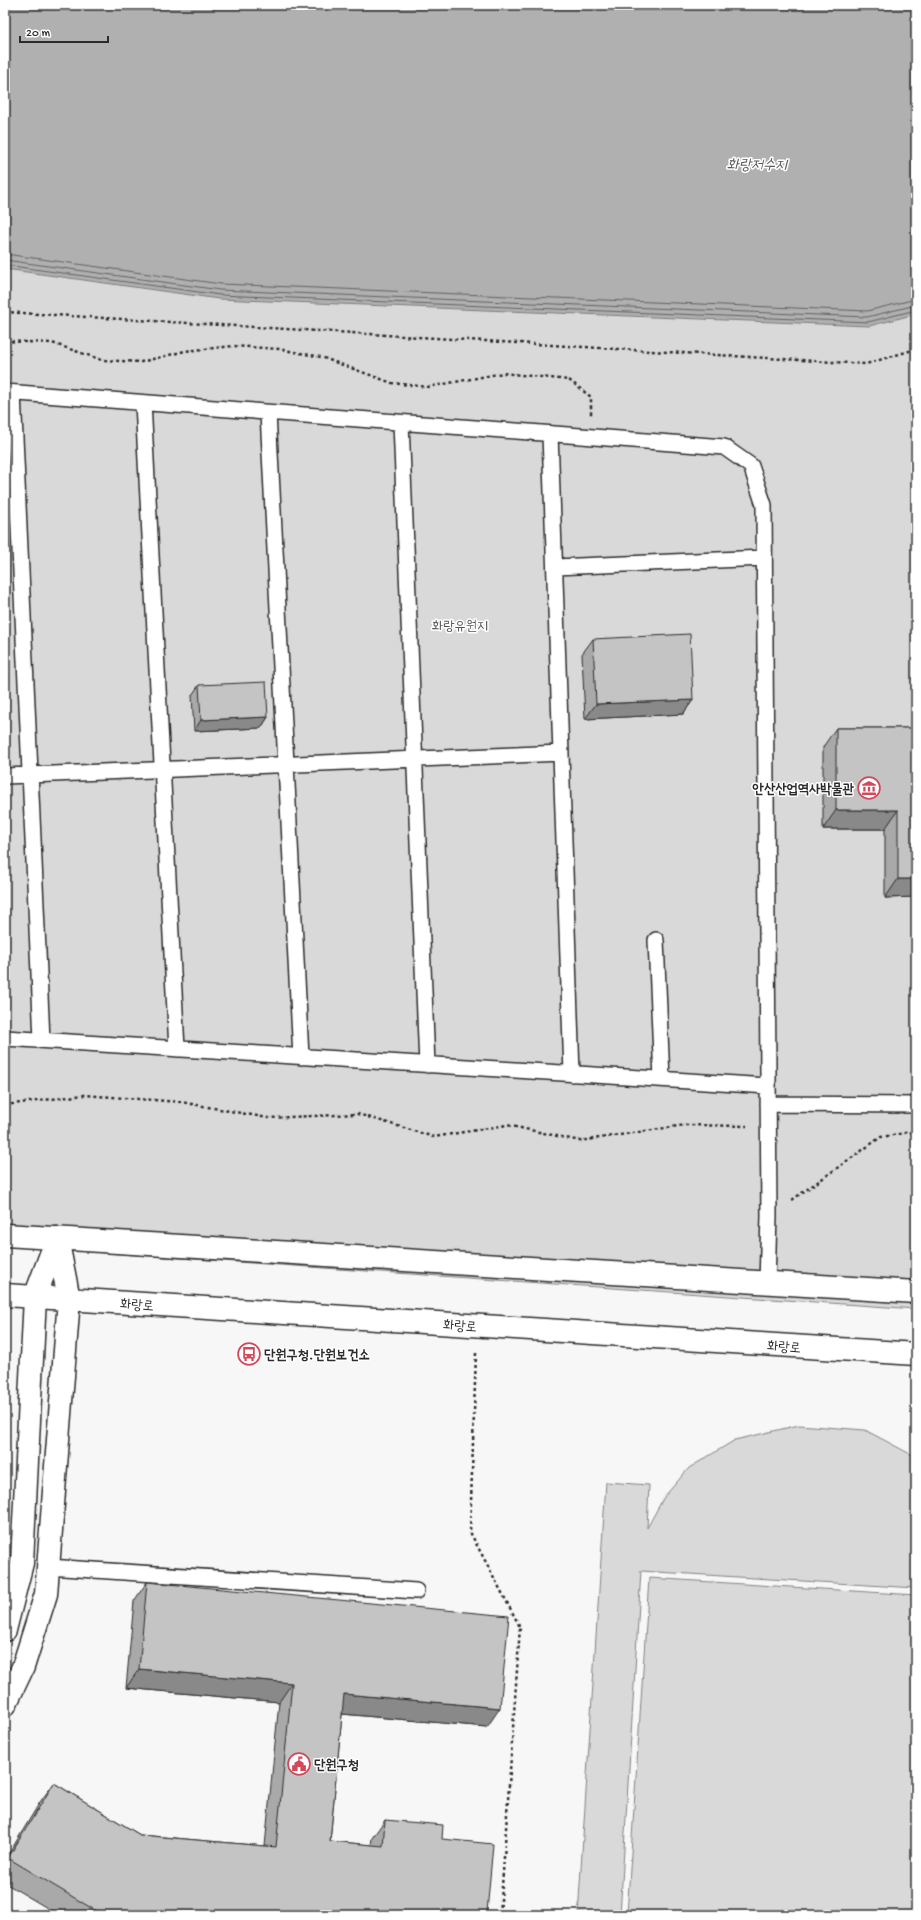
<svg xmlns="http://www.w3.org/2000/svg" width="921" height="1920" font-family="'Gochi Hand','Poor Story',sans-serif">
  <rect width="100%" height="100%" fill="#f7f7f7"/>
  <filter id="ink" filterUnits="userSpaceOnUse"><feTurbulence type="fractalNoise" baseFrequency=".025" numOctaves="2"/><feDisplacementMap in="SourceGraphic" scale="8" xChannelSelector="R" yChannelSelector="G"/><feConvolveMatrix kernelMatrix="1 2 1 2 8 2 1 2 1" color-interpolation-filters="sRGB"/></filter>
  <g filter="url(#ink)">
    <!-- green -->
    <path fill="#d9d9d9" stroke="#828282" d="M5,5H916V1309L5,1246Z
      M799,1425L865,1430L916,1457V1588L641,1571L620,1915H578L606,1482L649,1485L647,1528L664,1497L689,1468L735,1440Z
      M649,1578L916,1595V1915H627Z"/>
    <!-- water -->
    <path fill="#b0b0b0" stroke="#7b7b7b" d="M5,5H916V314L869,326L219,299L5,269Z"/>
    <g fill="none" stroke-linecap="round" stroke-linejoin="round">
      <!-- shore -->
      <path stroke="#606060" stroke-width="1" d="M5,254L221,284L867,311L916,299
        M5,260L220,290L867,317L916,305
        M5,265L220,295L868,322L916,310"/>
      <!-- lane casing -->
      <g stroke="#2b2b2b" stroke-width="18">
        <path id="lane" d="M5,392L724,447L751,466L764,505L769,1216L767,1283
          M13,393L42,1040
          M143,403L177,1049
          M268,413L301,1057
          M401,423L427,1065
          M550,434L572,1074
          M555,567L764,558
          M5,776L561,753
          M656,940L662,1079
          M5,1038L768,1086
          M768,1104L916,1105
          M48,1567L416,1591"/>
      </g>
      <!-- secondary casing -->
      <g stroke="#2b2b2b" stroke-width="25">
        <path id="secondary" d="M5,1235L916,1292
          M5,1295L916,1354
          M5,1630L22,1563L35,1297L57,1238
          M5,1705L23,1667L46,1594L69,1299L57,1238"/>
      </g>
      <!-- path -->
      <path stroke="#2b2b2b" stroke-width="2.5" stroke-dasharray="3 3" stroke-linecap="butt" d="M5,312L866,364L916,349
        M5,341L52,343L102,360L141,362L185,351L234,346L279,349L321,357L392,383L428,387L503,373L569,380L591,397V415
        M5,1105L84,1095L181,1102L268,1118L358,1114L434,1137L507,1125L580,1141L685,1125L747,1126
        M792,1200L881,1137L916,1131
        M476,1353L470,1532L520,1627L500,1915"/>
      <!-- lane -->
      <use href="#lane" stroke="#fff" stroke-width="15"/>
      <!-- secondary -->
      <use href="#secondary" stroke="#fff" stroke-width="22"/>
    </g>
    <!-- wall -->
    <path fill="#a9a9a9" stroke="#2b2b2b" d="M593,639L693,700L683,714L585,719L582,654Z
      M199,685L268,717L261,728L194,731L192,695Z
      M836,728H916V897L885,898V829H823V747Z
      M147,1582L487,1727L342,1714L330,1841L371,1845L372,1838L385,1820L442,1839L484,1915H59L5,1883V1860L40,1802L54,1783L140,1835L265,1846L279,1702L126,1688L134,1601Z"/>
    <!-- shaded-wall -->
    <path fill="#898989" stroke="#2b2b2b" d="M693,700L683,714L585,719L596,704Z
      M268,717L261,728L194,731L201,720Z
      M836,810H898L885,829H823Z
      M898,879H916V897L885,898Z
      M139,1669L292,1683L279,1702L126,1688Z
      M344,1694L500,1708L487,1727L331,1713Z"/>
    <!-- building -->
    <path fill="#c4c4c4" stroke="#2b2b2b" d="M690,634L693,700L596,704L593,639Z
      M266,682L268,717L201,720L199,685Z
      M836,728H916V879H898V810H836Z
      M147,1582L509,1616L500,1708L344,1694L330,1841L383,1846L385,1820L443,1825L442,1839L493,1844L487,1912L484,1915H103L8,1858L54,1783L140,1835L276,1847L292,1683L139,1669Z"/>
  </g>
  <!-- icons -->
  <defs>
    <g id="museum-ring" transform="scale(1.15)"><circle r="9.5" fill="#fff" stroke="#d1495b" stroke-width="1.5"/><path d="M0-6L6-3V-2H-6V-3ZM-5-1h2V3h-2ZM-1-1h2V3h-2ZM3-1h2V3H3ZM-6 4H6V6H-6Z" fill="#d1495b"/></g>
    <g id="bus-ring" transform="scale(1.15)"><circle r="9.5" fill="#fff" stroke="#d1495b" stroke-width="1.5"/><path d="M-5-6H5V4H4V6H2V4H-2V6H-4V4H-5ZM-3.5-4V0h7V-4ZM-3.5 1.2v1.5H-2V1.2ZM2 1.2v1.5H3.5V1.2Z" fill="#d1495b"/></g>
    <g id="civic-ring" transform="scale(1.15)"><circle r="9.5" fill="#fff" stroke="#d1495b" stroke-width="1.5"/><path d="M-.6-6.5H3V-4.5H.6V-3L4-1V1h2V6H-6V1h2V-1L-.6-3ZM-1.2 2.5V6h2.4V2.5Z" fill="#d1495b"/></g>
  </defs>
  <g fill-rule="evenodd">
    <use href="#museum-ring" x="869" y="788"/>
    <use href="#bus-ring" x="249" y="1354"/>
    <use href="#civic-ring" x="299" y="1764"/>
  </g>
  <g text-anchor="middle" stroke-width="3" stroke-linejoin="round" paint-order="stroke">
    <!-- park labels -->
    <g font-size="14" fill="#565656" stroke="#fff">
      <text x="460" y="630">화랑유원지</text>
    </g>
    <!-- poi labels -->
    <g font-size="14" font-weight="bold" fill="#2b2b2b" stroke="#fff" text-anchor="start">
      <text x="854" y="793" text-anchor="end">안산산업역사박물관</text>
      <text x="264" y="1359">단원구청.단원보건소</text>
      <text x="314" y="1769">단원구청</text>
    </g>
    <!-- street labels -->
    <g font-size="14" fill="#2b2b2b" stroke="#fff">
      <text transform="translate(137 1304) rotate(4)" y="5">화랑로</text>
      <text transform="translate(460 1325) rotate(4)" y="5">화랑로</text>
      <text transform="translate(784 1346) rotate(4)" y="5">화랑로</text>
    </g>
    <!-- water labels -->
    <g font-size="15" font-style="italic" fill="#5a5a5a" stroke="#fff">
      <text x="757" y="169">화랑저수지</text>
    </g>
  </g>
  <!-- margin -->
  <rect width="921" height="1920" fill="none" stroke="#fff" stroke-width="20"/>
  <rect x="10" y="10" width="901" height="1900" fill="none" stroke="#2b2b2b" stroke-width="1.5" filter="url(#ink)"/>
  <!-- scale -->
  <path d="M20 36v6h88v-6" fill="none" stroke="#2b2b2b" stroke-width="2"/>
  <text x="26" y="36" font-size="12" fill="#2b2b2b" stroke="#ffffff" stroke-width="3" paint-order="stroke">20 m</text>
</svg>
